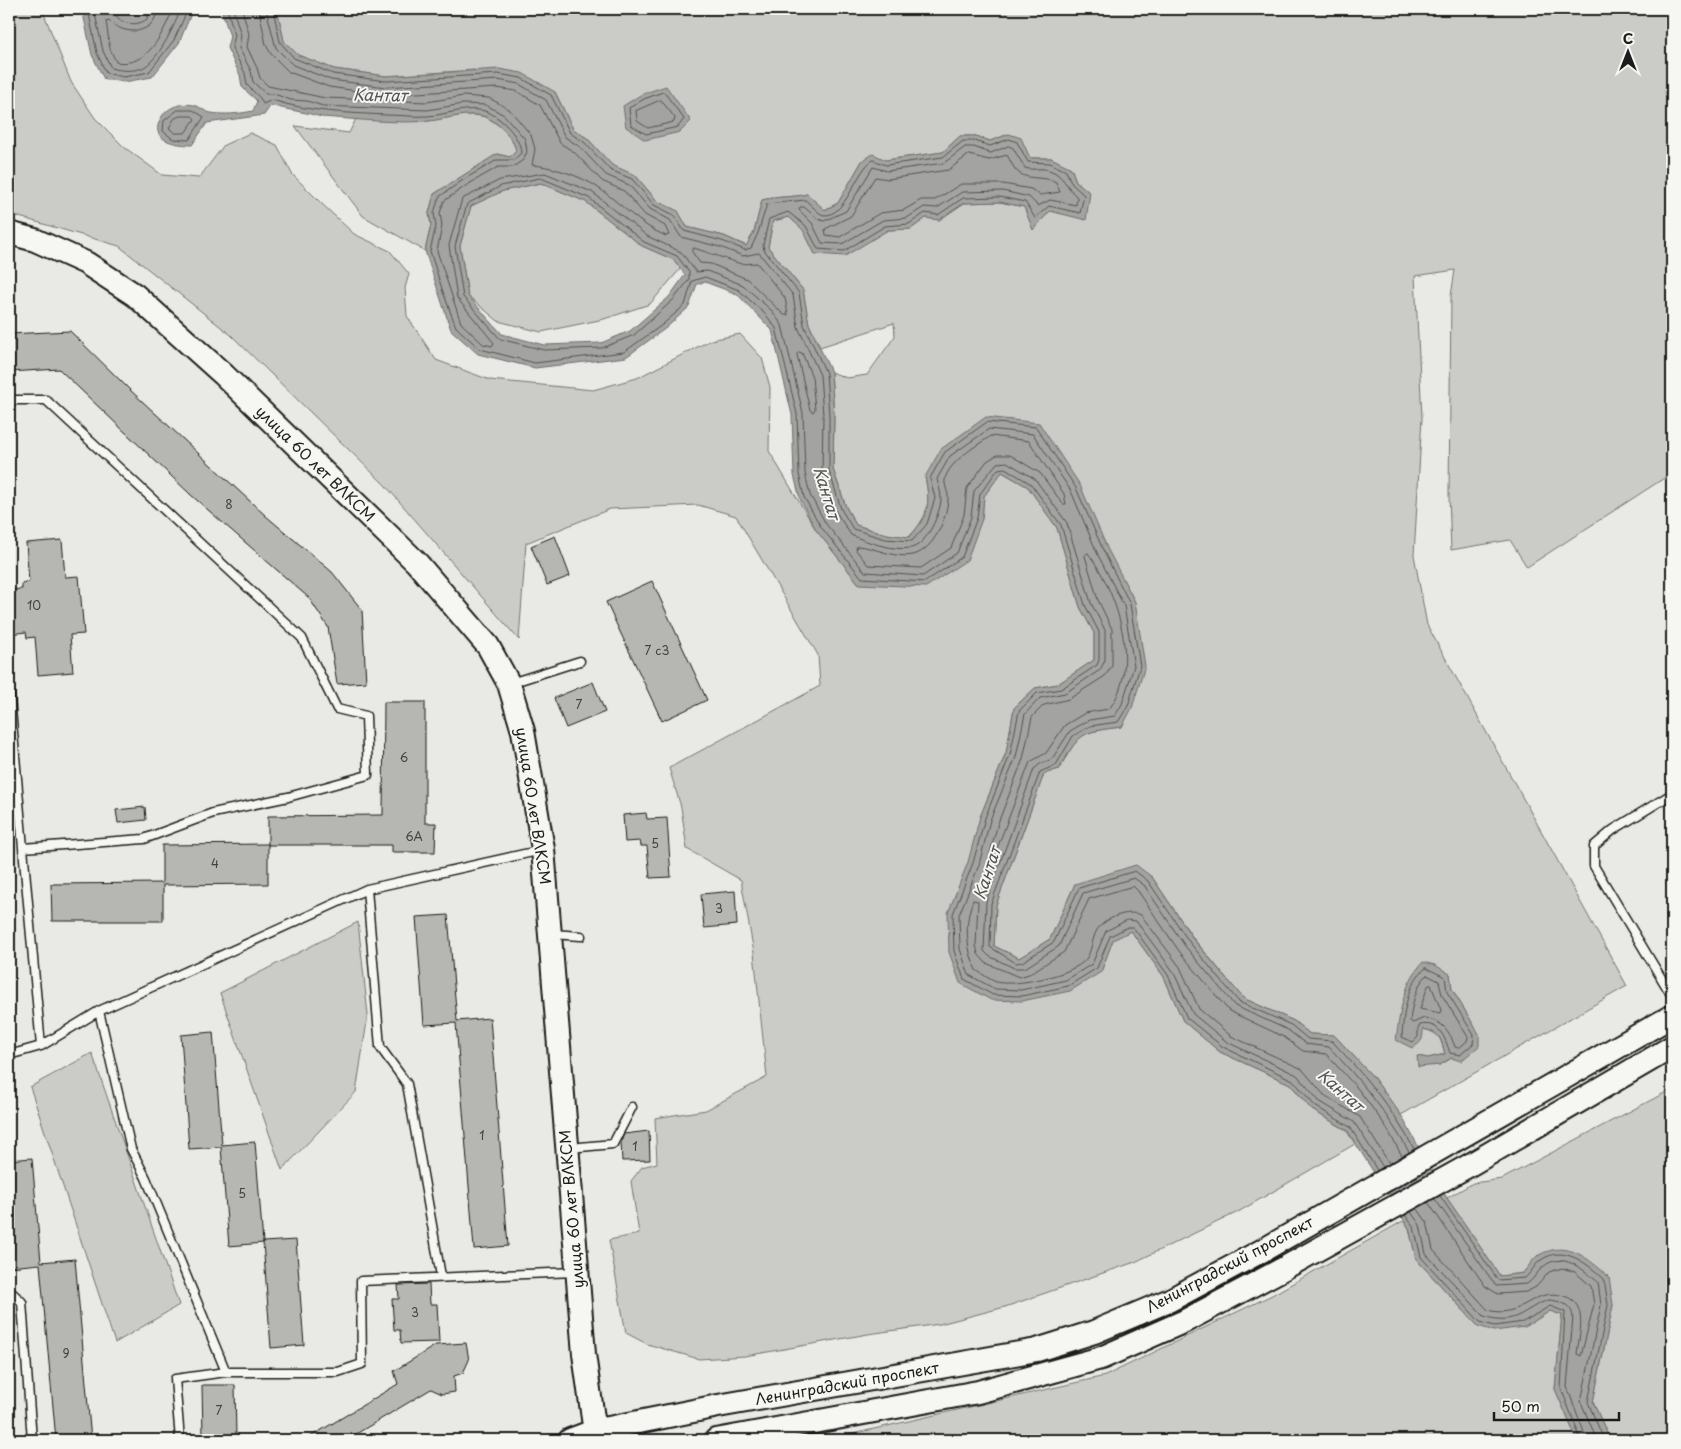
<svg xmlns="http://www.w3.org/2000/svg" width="1681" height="1449" font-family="'Playpen Sans',sans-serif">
  <rect width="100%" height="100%" fill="#e9e9e5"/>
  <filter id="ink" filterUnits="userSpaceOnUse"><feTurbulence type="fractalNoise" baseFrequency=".02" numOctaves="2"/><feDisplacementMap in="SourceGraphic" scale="10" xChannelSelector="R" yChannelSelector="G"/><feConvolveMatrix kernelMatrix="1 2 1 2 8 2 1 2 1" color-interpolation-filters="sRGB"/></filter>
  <g filter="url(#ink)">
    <!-- green -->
    <path fill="#cbcbc7" stroke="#747472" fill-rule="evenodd" d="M9,9H42L71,82L95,118L124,147L162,175L199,178L224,145L250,133L277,145L292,174L322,204L354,234L390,251L409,274L405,288L407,316L436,360L490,380L593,390L637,378L711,340L740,334L762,358L770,387L769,451L816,530L859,584L982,519L984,496L1002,472L1028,487L1057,528L1080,607L1094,633V660L1058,684L1035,688L1014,708L1006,753L980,817L949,952L1101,972L1113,939L1131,931L1164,977L1183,1021L1220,1052L1290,1084L1312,1110L1346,1130L1355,1144L1238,1212L1135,1262L1005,1307L940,1324L868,1334L745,1356L699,1359L647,1344L626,1333L609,1240L639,1234L631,1181L642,1167L657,1163L655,1118L706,1110L767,1077L754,953L741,880L687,849L681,807L669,768L820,686L818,655L736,516L698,505L610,509L526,543L519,640L385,485L231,335L119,246L9,214Z
      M277,9H1672V473L1527,567L1510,540L1451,550L1449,495L1451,296L1455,270L1415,276L1422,418L1414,555L1427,625L1627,986L1401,1115L1373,1077L1334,1035L1310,1034L1294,1021L1243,998L1194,939L1152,877L1075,884L1050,939L1019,958L994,946L996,905L1044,774L1059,769C1080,733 1079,732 1122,727L1135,602L1039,423L925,477C931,504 928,517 909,537L886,534L856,525L846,507L833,469L834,415L831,372L847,378L867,375L895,336L894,323L820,347L809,324L803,290L768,247L773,221L789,217L803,229L815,254L874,238L888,230L911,229L926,218L939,220L964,203L1000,202L1024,207L1033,229L1050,211L1090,193L1076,181L1071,168L1051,158H1030L1009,134L990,141L976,136H960L943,152L886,160L862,161L838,203L824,210L807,194C791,198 777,196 762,200L754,232L747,246L724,236L687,227L678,212L657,201L635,175L612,166L587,138L573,129L555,92L474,70L386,76L334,69L298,55L284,41ZM1450,974L1452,989L1479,1034C1469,1043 1444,1070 1430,1065C1426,1063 1421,1058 1417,1056L1428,1058L1445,1054C1440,1038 1440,1033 1423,1029Z
      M465,115C471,115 479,115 485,117C497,122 514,138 516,151L510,157L497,154L434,194L429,213L431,225L425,251L363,216L295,126L349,133L356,119L428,121Z
      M541,183L586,202L642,246L674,260L681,268L650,304L604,319L541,332L498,321L468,296L460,246L471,206L503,191Z
      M358,922L368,1015L356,1092L282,1170L220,993Z
      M92,1053L179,1305L115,1343L30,1087Z
      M1672,1089V1440H1610L1593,1402L1613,1305L1538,1255L1523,1273L1500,1276L1447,1198L1473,1183L1502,1179Z
      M1403,1221L1409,1228L1416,1259L1478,1326L1525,1327L1550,1311L1562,1315L1555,1389L1577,1440H826L1105,1376L1272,1295Z"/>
    <!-- water -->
    <path fill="#a3a3a1" stroke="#6d6d6c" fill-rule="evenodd" d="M82,9H123L124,11L137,13L139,9H193L179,43L152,77L124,82L104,79L92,55Z
      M221,9H277L284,41L298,55L334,69L386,76L499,69L522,73L555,92L573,129L587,138L612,165L635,175L657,201L678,211L687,227L724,236L746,246L754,232L762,200C777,196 791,198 807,194L825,210L838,203L862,161L873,154L886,160L943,152L960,136H976L990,141L1009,134L1021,138L1030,158H1051L1071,168L1076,181L1090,193L1086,220L1050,211L1033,230L1024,207L1000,202L964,203L939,220L926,218L911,229L888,230L845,256L815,254L803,230L789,217L773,221L768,247L803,290L809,324L831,372L834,415L833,469L846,507L856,525L886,534L909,537C928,517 931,504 925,477L941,449L986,417L1039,423L1080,485L1108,550L1135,602L1145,666L1132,708L1122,727C1079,732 1080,733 1059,769L1044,774L996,905L994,946L1019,958L1050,939L1075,884L1136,865L1152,877L1194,940L1243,998L1294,1021L1310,1034L1334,1035L1373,1077L1401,1115L1447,1198L1500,1276L1523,1273C1528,1268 1533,1258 1539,1255C1568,1239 1589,1259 1609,1277L1613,1305L1593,1402L1610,1440H1577L1555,1389L1562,1315L1550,1311L1525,1327L1494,1331L1478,1326L1416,1259L1409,1228L1347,1130L1312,1110L1290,1084L1220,1052L1183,1021L1164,977L1131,931L1113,940L1101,972L1070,991L1022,1001L991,1000L960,983L949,952L948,913L968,862L980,817L1006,753L1014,708L1035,688L1058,684L1094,660V633L1080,607L1057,528L1028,487L1002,472L984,496L982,519L967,560L926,587L859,584L816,530L800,499L794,475L792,415L772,330L737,294L705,282L697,284L689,307L666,328L626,357L535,368L478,354L451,330L425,251L431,225L429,213L434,194L497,154L510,157L516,151C514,138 496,120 483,116C466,112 447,119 429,121C395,124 355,119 321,117C304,111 288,111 271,105L264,115L207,123L192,145C179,145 151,142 159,122C164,108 180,102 194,105C200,106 204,112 211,113C225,115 238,114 253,111L257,101L242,87L240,75L227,48L230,36ZM541,183L586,202L642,246L674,260L685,275L669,297L630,331L601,343L544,345L502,334L468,296L460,246L471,206L503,191Z
      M666,86L691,121L680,132L645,140L626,127L623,106L642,94Z
      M1423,962L1435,965L1450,974L1452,989L1479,1034V1046L1461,1061L1451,1058L1440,1065L1418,1067L1417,1056L1428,1058L1445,1054C1441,1038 1440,1033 1423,1029C1423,1039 1422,1043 1412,1048L1396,1040C1400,1012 1403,984 1423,962Z"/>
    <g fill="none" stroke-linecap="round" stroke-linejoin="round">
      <!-- shore -->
      <path stroke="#525251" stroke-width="1" d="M88,9L97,53L106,73L124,77L149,72L174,40L188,9
        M94,9L103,51L111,68C120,71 138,72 146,66C161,55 174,26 181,9
        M114,9C115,24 136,28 147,19L150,9
        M157,9C156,35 123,37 109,20L106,21L110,49L116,62C148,68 163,33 173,9
        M227,9L235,35L232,48L245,73L247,85L260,98L263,104L272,100C309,112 347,113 386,115C399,115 414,117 428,116C446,115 466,106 485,111C500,116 521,137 521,153L514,160H497L463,180L439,197L434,213L436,226L430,251L443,292L456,327L480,349L535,363L624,352L662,325L685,305L692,281L705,277L739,290L766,315L776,328L797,414L799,474L804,497L821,527L862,578L925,582L962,557L977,518L980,494L998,469L1005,468L1031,484L1061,525L1085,605L1099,632V660L1097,665L1061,689L1037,693L1019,711L1010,755L985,818L973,863L953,914L954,951L964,979L993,995L1022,996L1068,986L1097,968L1110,936L1128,927H1133L1168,975L1187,1018L1223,1047L1293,1080L1315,1106L1350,1127L1377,1170
        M233,9L241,35L239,48L251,71L253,82L266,94H274L291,100L307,101L323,106L427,110L463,104L486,105L504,115L525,139L527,152L523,160L513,167H498L467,185L444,201L440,213L442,226L437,251L461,323L483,344L492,346L494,343L457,298L449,245L462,199L500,180L545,173L592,192L647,236L681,252L696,272L707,271L743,285L771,310L782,325L803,413L805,473L810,495L826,524L865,572L923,576L957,553L971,517L974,491L997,463L1007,462L1035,479L1067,523L1091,603L1105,630V660L1100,670L1065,693L1040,698L1025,714L1016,757L990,820L979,865L959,915L960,949L969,975L995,989L1021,990L1066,980L1092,964L1106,931L1127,920L1136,921L1173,971L1193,1014L1227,1042L1297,1075L1319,1101L1354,1122L1383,1167
        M242,9L249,34L247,47L257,68L260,78L268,86L325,98L427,102L463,96L489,98L509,109L531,135L535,149L532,165C551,166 581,176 597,187C621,203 639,225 666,236L669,235L665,226L645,215L624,191L602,181L574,152L560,143L540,105L516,91L497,88L386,95L329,87L289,72L271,54L266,45L259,9
        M266,9L276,48L293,65L331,80L386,87L498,80L519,84L546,100L565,137L580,147L606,175L629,185L650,209L670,220L681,237L720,247L743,256L759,253L793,295L798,327L820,375L823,415L822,471L836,512L851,535C867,542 892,551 911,548C927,545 941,512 941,498C941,491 938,485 937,479L950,456L989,429L1033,434L1071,491L1098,555L1124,606L1134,666L1122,704L1115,716L1089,720L1070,731L1052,759L1040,764L1034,769L986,902L984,951L989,956L1014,968H1025L1059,946L1083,893L1134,878L1144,885L1185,946L1235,1006L1288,1030L1306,1044L1329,1047C1360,1080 1387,1112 1409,1152
        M273,9L280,42L294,58L333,74L386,81L498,74L521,78L551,95L570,133L584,142L610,170L632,179L654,205L674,215L684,231L722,241L745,250L751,248L758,233L767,204L805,200C810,203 818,214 824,215C846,217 856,170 873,160L886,165L943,157L963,141H975L990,146L1009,139L1017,142L1028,162L1050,163L1066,171L1072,184L1084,195L1080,213L1049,206L1035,218L1025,202L1000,197L963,198L938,215L925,213L909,224L885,226L844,251L818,249L806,226L788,212L769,219L763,245L764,250L799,293L804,325L826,373L829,415V470L841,509L853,529L885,539L912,541L927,524L935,498L930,478L945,452L987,422L1036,427L1076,488L1104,552L1130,604L1140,666L1128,706L1118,722L1090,726L1073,736L1056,765L1040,772L991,904L990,947L1016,963L1022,962L1054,942L1079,888L1135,871L1148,881L1190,943L1239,1002L1291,1025L1308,1039L1332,1041C1364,1075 1392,1108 1414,1149
        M664,92L684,119L678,127L646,134L631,125L629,108L644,99Z
        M661,100L675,118L674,122L648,128L637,121L636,111Z
        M178,110H193L204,117L189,140L173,139L163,131L164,121Z
        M180,116H192L195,119L185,133H175L169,128L174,119Z
        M1009,146L1013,148L1025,168C1033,171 1041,167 1049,170C1063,174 1067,188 1077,197L1076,205L1050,200L1038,206L1029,197L1003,191L962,192L937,208L924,207L907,218L883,220L842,244L822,243L812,223L799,210L800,207H804L818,219L824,221L846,211L873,167L887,171L944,163L965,147H974L990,153Z
        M969,155L989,160L1007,155C1010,160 1012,165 1015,169C1025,182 1043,175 1056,182L1060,192L1040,195L1031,189L1003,184H961L935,200H921L904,210L880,213L840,237L826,235L825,229L851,216L875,177L888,179L948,170Z
        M541,178L589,198L644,242L677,256L689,272V280L673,300L634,335L602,348L544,350L500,339L463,297L455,246L467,204L501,186Z
        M694,248L741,264L757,263L785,298L788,315H784L747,279L711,264L700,263L692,252Z
        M799,352L802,353L812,377L815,409L813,412L810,410L797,355Z
        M991,436L1029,441L1064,494L1066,504H1063L1040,473L1010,455H997L987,461L967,488L964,515L951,548L921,568L868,565L856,550L857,546C875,547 894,559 913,555C934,550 947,518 948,499C949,493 944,486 945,480C947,463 977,445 991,436Z
        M1088,553C1117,591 1142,667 1109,709L1085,713L1065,725L1046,753L1030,762L993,859L990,860L989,857L998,823L1023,759L1032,717L1044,705L1069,699L1105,676L1112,666V629L1098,600L1085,556Z
        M1426,968L1445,977L1447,992L1474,1035L1473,1044L1460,1055L1450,1053C1445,1038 1440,1021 1420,1025L1418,1029V1037L1413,1042L1402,1037C1403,1016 1407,981 1426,968Z
        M1427,975L1439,981L1442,995L1468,1037L1467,1041L1459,1048L1455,1047C1449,1030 1443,1021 1424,1018L1413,1023L1410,1021C1412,1006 1415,986 1427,975Z
        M1431,985L1441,1010L1440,1013L1420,1009L1428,986Z
        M1389,1163L1360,1117L1324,1095L1302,1069L1231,1036L1199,1009L1180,967L1141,915C1128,909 1105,918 1097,930C1092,938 1092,951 1086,959C1074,975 1015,987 996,982C989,979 982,974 976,970C966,947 964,924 973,900L978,901L976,945L978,954L986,963L1019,977L1029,974L1064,952L1089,899L1133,886L1138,891L1179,951L1229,1011L1284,1037L1303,1051L1326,1054L1358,1089L1385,1125L1402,1156
        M1440,1196L1498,1280L1525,1278C1531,1273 1535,1264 1541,1260C1564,1244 1588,1264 1604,1279L1608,1305L1588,1402L1604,1440
        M1435,1199L1496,1286L1527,1284C1534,1279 1537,1272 1543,1267C1562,1250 1584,1270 1598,1282L1601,1305L1581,1402L1597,1440
        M1417,1208L1427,1222L1433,1250L1488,1310C1522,1320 1533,1286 1564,1296C1589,1303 1579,1335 1577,1354L1581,1356L1594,1304L1591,1286L1575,1272L1562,1268L1549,1272L1536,1287L1526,1292L1498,1294L1485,1286L1428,1202
        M1411,1212L1420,1225L1426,1254L1484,1316C1517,1327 1523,1308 1549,1300C1560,1301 1571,1304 1573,1316L1567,1387L1587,1440
        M1405,1215L1414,1227L1421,1257L1480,1322L1495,1326L1523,1322L1550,1306L1565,1312L1561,1388L1581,1440"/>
    </g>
    <!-- building -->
    <path fill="#b6b6b3" stroke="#1c1c1c" d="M70,331L129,389L266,516L332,572L362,610L366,682L337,684L328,627L309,598L191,495L59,369L9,372V334Z
      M555,536L570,576L547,585L531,546Z
      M62,540L65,577L79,576L84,634L70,635L73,672L38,675L35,637L27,638L26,632L9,634V590L22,589V583L29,582L26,543Z
      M652,581L707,700L662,721L606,602Z
      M593,682L605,712L566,728L554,698Z
      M384,702H425V823H436L435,852H392V845H268V816L383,815Z
      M145,807L146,820L118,823L116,810Z
      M646,813L647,819L667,818L671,877L650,878L647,846H641L640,841L625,842L623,815Z
      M268,844V884L163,885V921H52L51,884L162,883V845Z
      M735,891L737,925L704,928L701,894Z
      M448,915L457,1021L490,1018L508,1246L474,1249L456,1023L424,1025L416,917Z
      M213,1032L222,1145L255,1142L263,1243L229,1246L221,1147L189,1149L181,1035Z
      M649,1131L650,1160L622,1161L621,1142L624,1134Z
      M32,1158L41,1262L75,1259L91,1440H56L40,1264L10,1267L9,1160Z
      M296,1240L304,1345L271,1348L263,1242Z
      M429,1284L430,1304H437L439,1342L401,1343L400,1330H394L392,1299H399L398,1285Z
      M466,1343L469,1360L463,1373L454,1376L455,1392L442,1394L431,1389L346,1440H305L398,1384L394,1371L436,1345Z
      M202,1385H235L236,1436L203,1437Z"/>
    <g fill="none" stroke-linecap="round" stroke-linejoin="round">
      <!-- lane casing -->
      <g stroke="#1c1c1c" stroke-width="11">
        <path id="lane" d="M9,400H46L302,638L337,709L366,716L368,775L288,797L213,813L144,839L23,848L41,1046
          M511,683L580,661
          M9,686L23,848
          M1672,794L1613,830L1594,846V866L1672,996
          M367,889L380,1047L407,1084L441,1276
          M552,934L581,936
          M99,1011L131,1149L146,1178L226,1372
          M9,1055L41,1046L99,1011L367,889L542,850
          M569,1148L613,1144L632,1107
          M9,1290L22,1302L32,1440
          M180,1440L175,1379L226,1372H338L362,1364L361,1281L575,1272"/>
      </g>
      <!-- secondary casing -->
      <g stroke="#1c1c1c" stroke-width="26">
        <path id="secondary" d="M9,233L35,240L86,263L135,295L224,375L417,563L488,646L509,684L523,731L543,849L584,1354L596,1440
          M570,1440L594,1431L718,1406L1037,1350L1094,1332L1170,1300L1267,1248L1672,1016
          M716,1440L978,1392L1101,1358L1185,1321L1279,1271L1468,1166L1672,1047"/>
      </g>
      <!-- lane -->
      <use href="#lane" stroke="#f6f6f2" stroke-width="8"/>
      <!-- secondary -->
      <use href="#secondary" stroke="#f6f6f2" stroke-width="22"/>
    </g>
  </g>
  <g text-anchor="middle" stroke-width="4" stroke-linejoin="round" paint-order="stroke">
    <!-- number labels -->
    <g font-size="12" fill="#424242">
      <text x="229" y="509">8</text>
      <text x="34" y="610">10</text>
      <text x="657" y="655">7 с3</text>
      <text x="579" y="709">7</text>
      <text x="404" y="762">6</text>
      <text x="414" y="841">6А</text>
      <text x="655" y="848">5</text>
      <text x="215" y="868">4</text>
      <text x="719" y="913">3</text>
      <text x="482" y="1140">1</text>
      <text x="635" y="1151">1</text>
      <text x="242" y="1198">5</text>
      <text x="415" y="1317">3</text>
      <text x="66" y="1358">9</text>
      <text x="219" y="1415">7</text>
    </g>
    <!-- street labels -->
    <g font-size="15" fill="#1c1c1c" stroke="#f6f6f2">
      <text transform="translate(315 464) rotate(44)" y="5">улица 60 лет ВЛКСМ</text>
      <text transform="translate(533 806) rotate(81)" y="5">улица 60 лет ВЛКСМ</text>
      <text transform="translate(572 1209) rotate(-95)" y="5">улица 60 лет ВЛКСМ</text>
      <text transform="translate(1230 1265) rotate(-28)" y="5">Ленинградский проспект</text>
      <text transform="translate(847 1384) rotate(-10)" y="5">Ленинградский проспект</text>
    </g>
    <!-- water labels -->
    <g font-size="16" font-style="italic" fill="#525251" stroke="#f6f6f2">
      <text transform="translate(380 95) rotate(1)" y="6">Кантат</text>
      <text transform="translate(827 493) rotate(73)" y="6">Кантат</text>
      <text transform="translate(987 873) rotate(-72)" y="6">Кантат</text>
      <text transform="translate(1341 1090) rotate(41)" y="6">Кантат</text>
    </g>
  </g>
  <!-- margin -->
  <rect width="1681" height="1449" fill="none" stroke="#f6f6f2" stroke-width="30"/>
  <rect x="15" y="15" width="1651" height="1419" fill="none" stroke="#1c1c1c" stroke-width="2" filter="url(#ink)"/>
  <!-- north arrow -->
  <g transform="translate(1628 52)" stroke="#f6f6f2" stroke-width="4" paint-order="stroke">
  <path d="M0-4L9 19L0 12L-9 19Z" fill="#1c1c1c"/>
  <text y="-8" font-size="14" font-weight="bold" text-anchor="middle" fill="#1c1c1c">С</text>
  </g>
  <!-- scale -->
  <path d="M1494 1412v8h125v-8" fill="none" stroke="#1c1c1c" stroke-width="2.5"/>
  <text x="1501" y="1412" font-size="15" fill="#1c1c1c" stroke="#f6f6f2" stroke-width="4" paint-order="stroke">50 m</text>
</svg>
